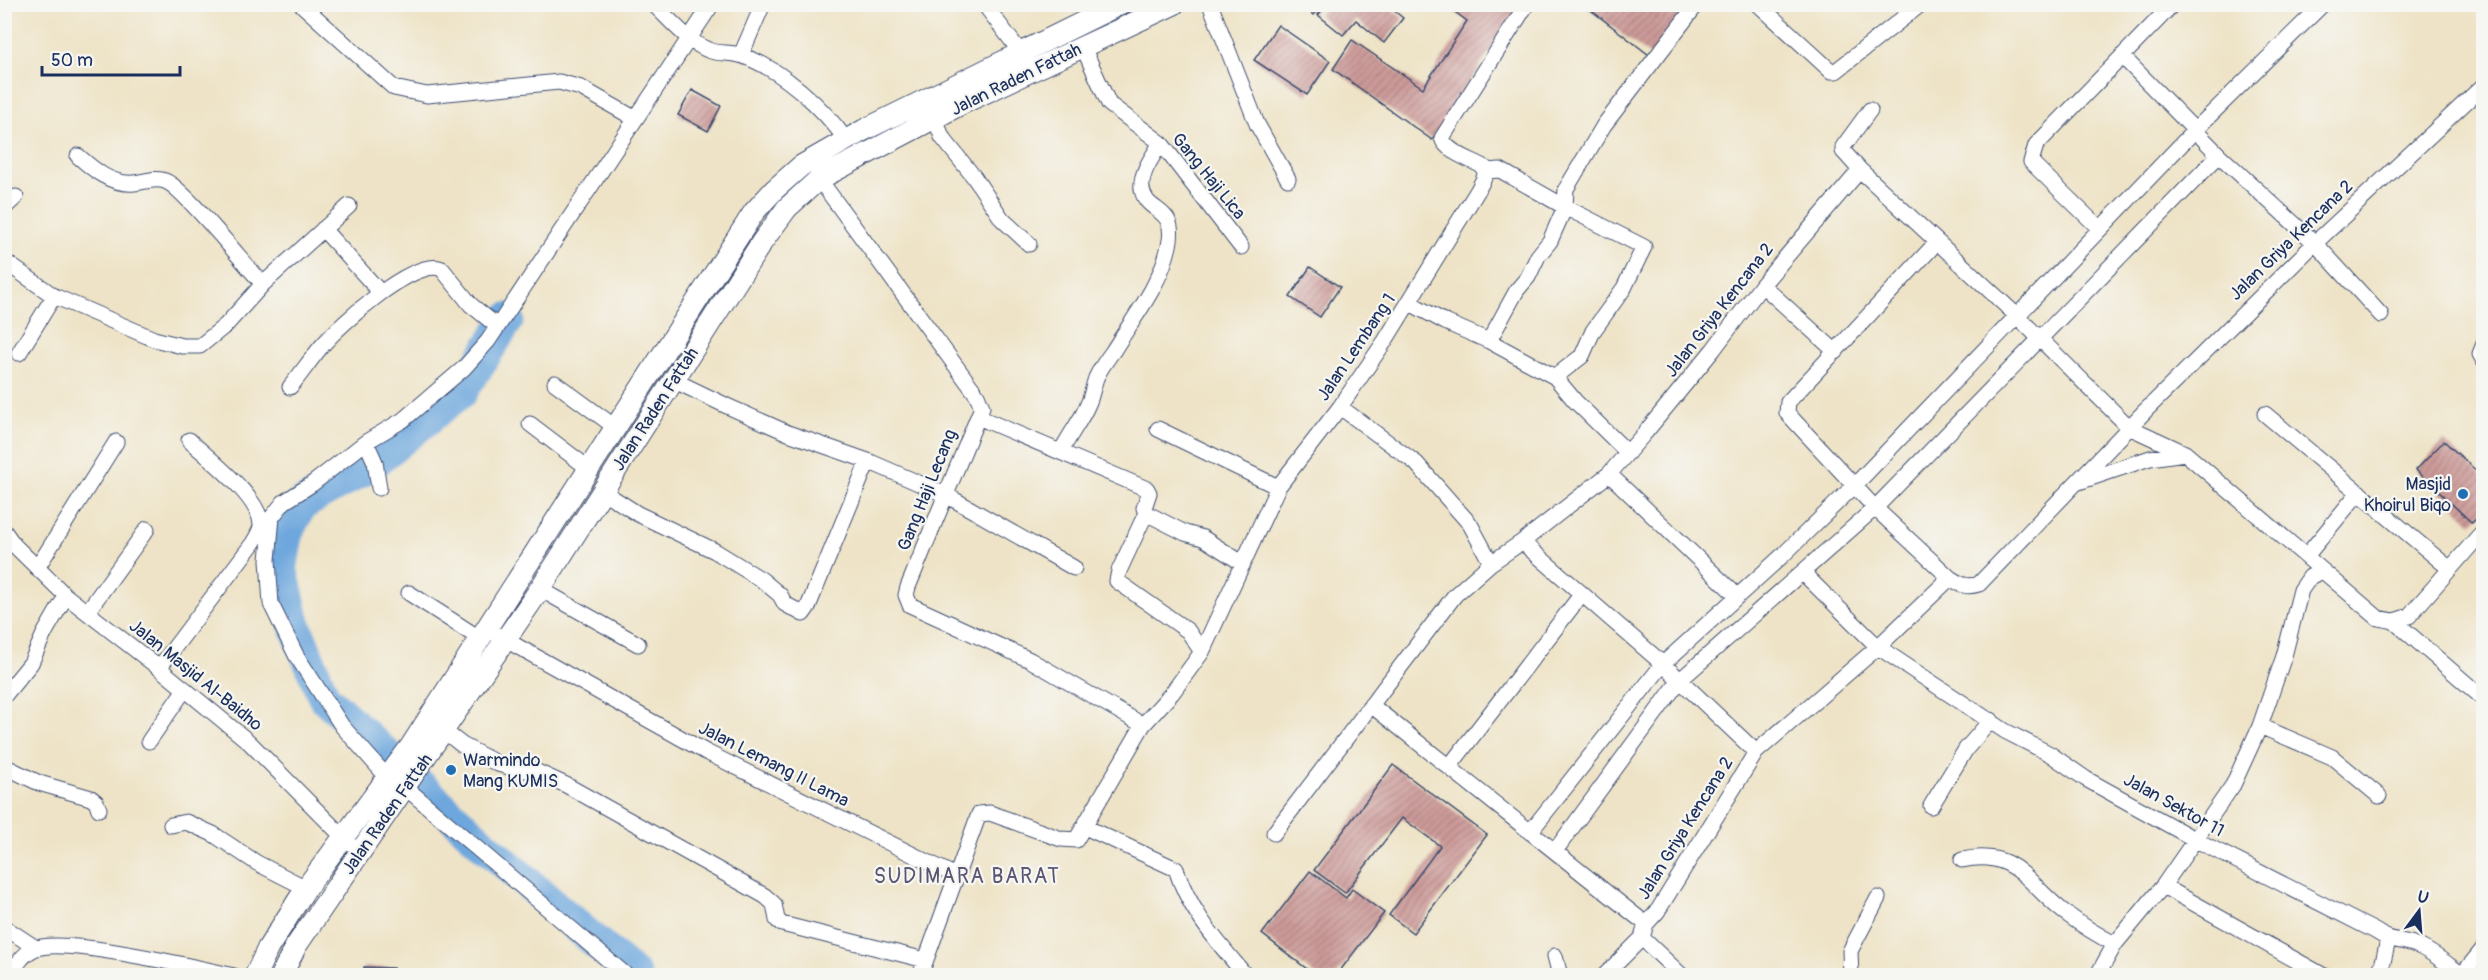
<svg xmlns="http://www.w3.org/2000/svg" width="2488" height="980" font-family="Pangolin,sans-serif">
  <defs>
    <pattern id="building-hatch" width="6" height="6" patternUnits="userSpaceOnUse" patternTransform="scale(1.5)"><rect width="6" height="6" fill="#cd9b99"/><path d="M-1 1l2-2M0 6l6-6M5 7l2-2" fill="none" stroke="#a67f80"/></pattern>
  </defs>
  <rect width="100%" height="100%" fill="#f6f6f2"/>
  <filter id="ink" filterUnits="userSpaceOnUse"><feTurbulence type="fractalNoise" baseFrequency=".0167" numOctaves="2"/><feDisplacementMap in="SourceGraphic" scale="12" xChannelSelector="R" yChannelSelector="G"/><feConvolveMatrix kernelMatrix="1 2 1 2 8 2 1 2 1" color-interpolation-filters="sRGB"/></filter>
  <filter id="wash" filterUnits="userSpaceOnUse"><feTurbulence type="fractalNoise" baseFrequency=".008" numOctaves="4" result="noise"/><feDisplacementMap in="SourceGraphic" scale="24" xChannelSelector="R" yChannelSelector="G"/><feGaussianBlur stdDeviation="1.35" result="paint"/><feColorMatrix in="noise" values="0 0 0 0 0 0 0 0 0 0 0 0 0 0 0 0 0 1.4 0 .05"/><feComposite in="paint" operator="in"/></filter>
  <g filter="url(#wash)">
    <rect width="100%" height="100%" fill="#eee3c6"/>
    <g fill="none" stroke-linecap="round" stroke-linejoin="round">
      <!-- river -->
      <path stroke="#6ea7dd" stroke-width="33" d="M508,319L461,392L368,467L301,505L288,530L281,568L294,623L324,697L483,844L635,976"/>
    </g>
    <g id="blocks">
      <!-- building -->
      <path fill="url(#building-hatch)" d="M1300,4H1321L1313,15Z
        M1327,4H1386L1403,18L1384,43L1356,20L1343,35L1318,15Z
        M1444,4H1521L1432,140L1333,69L1352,40L1423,88L1467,21Z
        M1583,4H1691L1653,58Z
        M1278,25L1330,61L1307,95L1254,60Z
        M692,90L721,106L708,131L678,115Z
        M1310,267L1340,287L1320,317L1290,297Z
        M2444,441L2484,478V510L2472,523L2416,470Z
        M1393,765L1487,835L1413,933L1389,915L1440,846L1402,818L1345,893L1314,870Z
        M1310,871L1346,898L1352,889L1384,913L1336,976H1316L1262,934Z
        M364,967L393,968V976H364Z"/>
    </g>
  </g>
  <g filter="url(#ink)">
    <use href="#blocks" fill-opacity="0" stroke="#3b4a6e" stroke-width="1.5"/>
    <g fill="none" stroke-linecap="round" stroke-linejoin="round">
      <!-- street casing -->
      <g stroke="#3b4a6e" stroke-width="17">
        <path id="street" d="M301,4L394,88L427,95L559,82L581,88L634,118
          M653,4C670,19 689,44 711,51C721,54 732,52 743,56C781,69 823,107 846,140
          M984,4L1021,53
          M1210,4L1257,124L1288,179
          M1758,4L1831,71H1836L1921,4
          M1083,47L1109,104L1161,143L1241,247
          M741,55L763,4
          M2122,56L2219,155L2315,243L2381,315
          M1870,110L1843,147V151L1860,170L2016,315L2129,427L2185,453L2378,618L2394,621L2409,616L2484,530
          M935,118L942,137L974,177L1002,219L1029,244
          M78,156C94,170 111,185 134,183C144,182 155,177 165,181C182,186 246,266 263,284
          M1486,171L1500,170L1565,207L1644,247L1624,288L1593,331L1582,356L1555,377
          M819,179L977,395L982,407L908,587L906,595L910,605L1030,660L1143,725
          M4,208L16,197
          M323,229L380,292
          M2100,229L2031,162L2036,145L2173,4
          M1937,242L1788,402L1787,413L1875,508L1950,578C1961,585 1967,588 1979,584L2146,410L2315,243L2484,85
          M4,261L54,296L154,339L182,346H200L226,325L263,284L349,206
          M1762,285L1836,352
          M1410,303L1445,322L1489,341L1555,377L1575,401L1628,453
          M1489,341L1517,290L1528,277L1538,256L1550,241L1565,207L1566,189L1604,125L1697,4
          M2484,344L2480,354L2484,361
          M19,353L54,296
          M673,380L727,406L788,433L868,461L946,495L1074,568
          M555,383L615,427
          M290,387C301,374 310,360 321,347C338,326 415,256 442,269L471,305L497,326
          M1340,407L1416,463L1470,524L1491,563
          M2265,414L2450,569
          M978,417L1147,489L1149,493L1144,508L1146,513L1185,533L1203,538L1242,563
          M530,424L588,468
          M1158,429L1278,487
          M366,442L375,462L379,488
          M1061,452C1069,435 1081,421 1088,404C1092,396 1093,386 1096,378C1100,369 1107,359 1113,351C1134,317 1160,286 1169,246C1178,205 1146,215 1142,189C1140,173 1153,156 1161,143
          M1609,474L1736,595
          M2079,482L2150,458L2185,453
          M602,491L638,514L715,551L762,580L780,595L785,604L803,614L808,607L868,461
          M1146,513L1119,571L1117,581L1188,631L1202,652
          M4,531L14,545L66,596L159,668L249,742L349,843
          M1522,542L1663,664L1756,752
          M2307,555L2359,492
          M37,568L116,442
          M1803,573L1878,647L2005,731L2050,754L2086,779L2196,840L2375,931C2391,942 2399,939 2416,945C2433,952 2447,964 2462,975
          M540,589L638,644
          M409,593L479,638
          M87,612L147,529
          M2394,621L2484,699
          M497,635L706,752L956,876
          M159,668L253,543C256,538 260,532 261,526C262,499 208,458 189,440
          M4,696L31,663L44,634L66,596
          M1371,705L1646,924
          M2260,726L2332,757L2379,796
          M444,731L462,745L498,764L520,770H533L566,785L765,896L774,904L777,920L782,924L925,960
          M149,741L185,689
          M4,766L39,783L91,798L96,802L99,809
          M1449,767L1581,595
          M387,777L342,726L296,655L271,604L268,560L272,517L284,502L312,484L366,442L403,420L464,368L488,341L712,4
          M406,788L627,976
          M1931,806L1966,749L1991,720
          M171,825L186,822L213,834L257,863L306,888
          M1085,827L1176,869C1190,912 1217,941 1246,976
          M1530,832L1663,664L1783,555L1855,485L2195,130L2323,4
          M1274,833L1455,595L1491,563L1522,542L1609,474L1644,434L1713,350L1762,285L1860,170
          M1555,851L1679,681L1875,508L2219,155
          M1962,860C2016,848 2027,884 2064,912C2080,924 2097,935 2115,944
          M2163,886L2324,976
          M4,927L36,948
          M1642,938L1682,976
          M1555,956L1560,976
          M12,976C17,963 22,955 34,949C62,936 198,968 234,976
          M920,976L979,814L990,813L1061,839L1076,840L1143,725L1172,693L1202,652L1278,487L1340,407L1385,341L1478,190L1485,176L1484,167C1472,160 1446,152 1442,138L1527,4
          M1604,976L1642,938L1646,924L1657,912L1756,752L1878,647L1950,578
          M1851,976L1850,951L1878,898
          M2097,976L2115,944L2163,886L2233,785L2260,726L2284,656L2301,590L2310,577L2321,571
          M2378,976L2383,962L2388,940
          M2461,976L2484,948"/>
      </g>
      <!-- secondary casing -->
      <g stroke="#3b4a6e" stroke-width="23">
        <path id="secondary" d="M255,976L268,948L306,888L411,746L754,212L775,189L801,166L864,130L1120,4
          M281,976L296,946L540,589L762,242L787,208L819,179L963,103L1174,4"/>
      </g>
      <!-- street -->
      <use href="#street" stroke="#fff" stroke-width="15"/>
      <!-- secondary -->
      <use href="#secondary" stroke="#fff" stroke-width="21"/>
    </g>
  </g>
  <!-- markers -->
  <g fill="#1f6fb2" stroke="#f6f6f2" stroke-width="2">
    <circle cx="2463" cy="494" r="6"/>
    <circle cx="451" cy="770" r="6"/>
  </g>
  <g text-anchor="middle" stroke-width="4.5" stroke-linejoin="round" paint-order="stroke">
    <!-- street labels -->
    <g font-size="18" fill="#1b2f5e" stroke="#f6f6f2">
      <text transform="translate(1016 79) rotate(-26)" y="6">Jalan Raden Fattah</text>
      <text transform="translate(1209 176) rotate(51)" y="6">Gang Haji Lica</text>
      <text transform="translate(2291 240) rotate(-44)" y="6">Jalan Griya Kencana 2</text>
      <text transform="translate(1719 310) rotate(-52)" y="6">Jalan Griya Kencana 2</text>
      <text transform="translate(1356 347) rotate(-56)" y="6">Jalan Lembang 1</text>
      <text transform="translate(655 409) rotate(-57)" y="6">Jalan Raden Fattah</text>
      <text transform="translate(927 490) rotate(-68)" y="6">Gang Haji Lecang</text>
      <text transform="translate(196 675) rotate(39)" y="6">Jalan Masjid Al-Baidho</text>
      <text transform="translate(774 764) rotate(27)" y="6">Jalan Lemang II Lama</text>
      <text transform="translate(2174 805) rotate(29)" y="6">Jalan Sektor 11</text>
      <text transform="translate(387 814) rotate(-55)" y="6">Jalan Raden Fattah</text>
      <text transform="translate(1685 828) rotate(-58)" y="6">Jalan Griya Kencana 2</text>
    </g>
    <!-- poi labels -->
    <g font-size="18" fill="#1b2f5e" stroke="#f6f6f2" text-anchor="end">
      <text x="2451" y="490">Masjid<tspan x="2451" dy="21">Khoirul Biqo</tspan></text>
      <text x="463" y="766" text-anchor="start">Warmindo<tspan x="463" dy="21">Mang KUMIS</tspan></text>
    </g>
    <!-- quarter labels -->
    <g font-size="21" letter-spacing="1.5" fill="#595573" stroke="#f6f6f2">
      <text x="967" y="883">SUDIMARA BARAT</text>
    </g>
  </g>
  <!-- margin -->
  <rect width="2488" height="980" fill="none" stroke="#f6f6f2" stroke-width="24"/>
  <!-- north arrow -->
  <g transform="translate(2419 911) rotate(16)" stroke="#f6f6f2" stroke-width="4.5" paint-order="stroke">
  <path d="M0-4.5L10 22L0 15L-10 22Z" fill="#1b2f5e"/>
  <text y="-9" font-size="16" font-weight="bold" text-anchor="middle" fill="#1b2f5e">U</text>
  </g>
  <!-- scale -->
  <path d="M42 66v9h138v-9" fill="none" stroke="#1b2f5e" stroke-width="3"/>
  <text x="51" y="66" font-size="18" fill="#1b2f5e" stroke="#f6f6f2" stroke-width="4.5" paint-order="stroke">50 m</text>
</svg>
